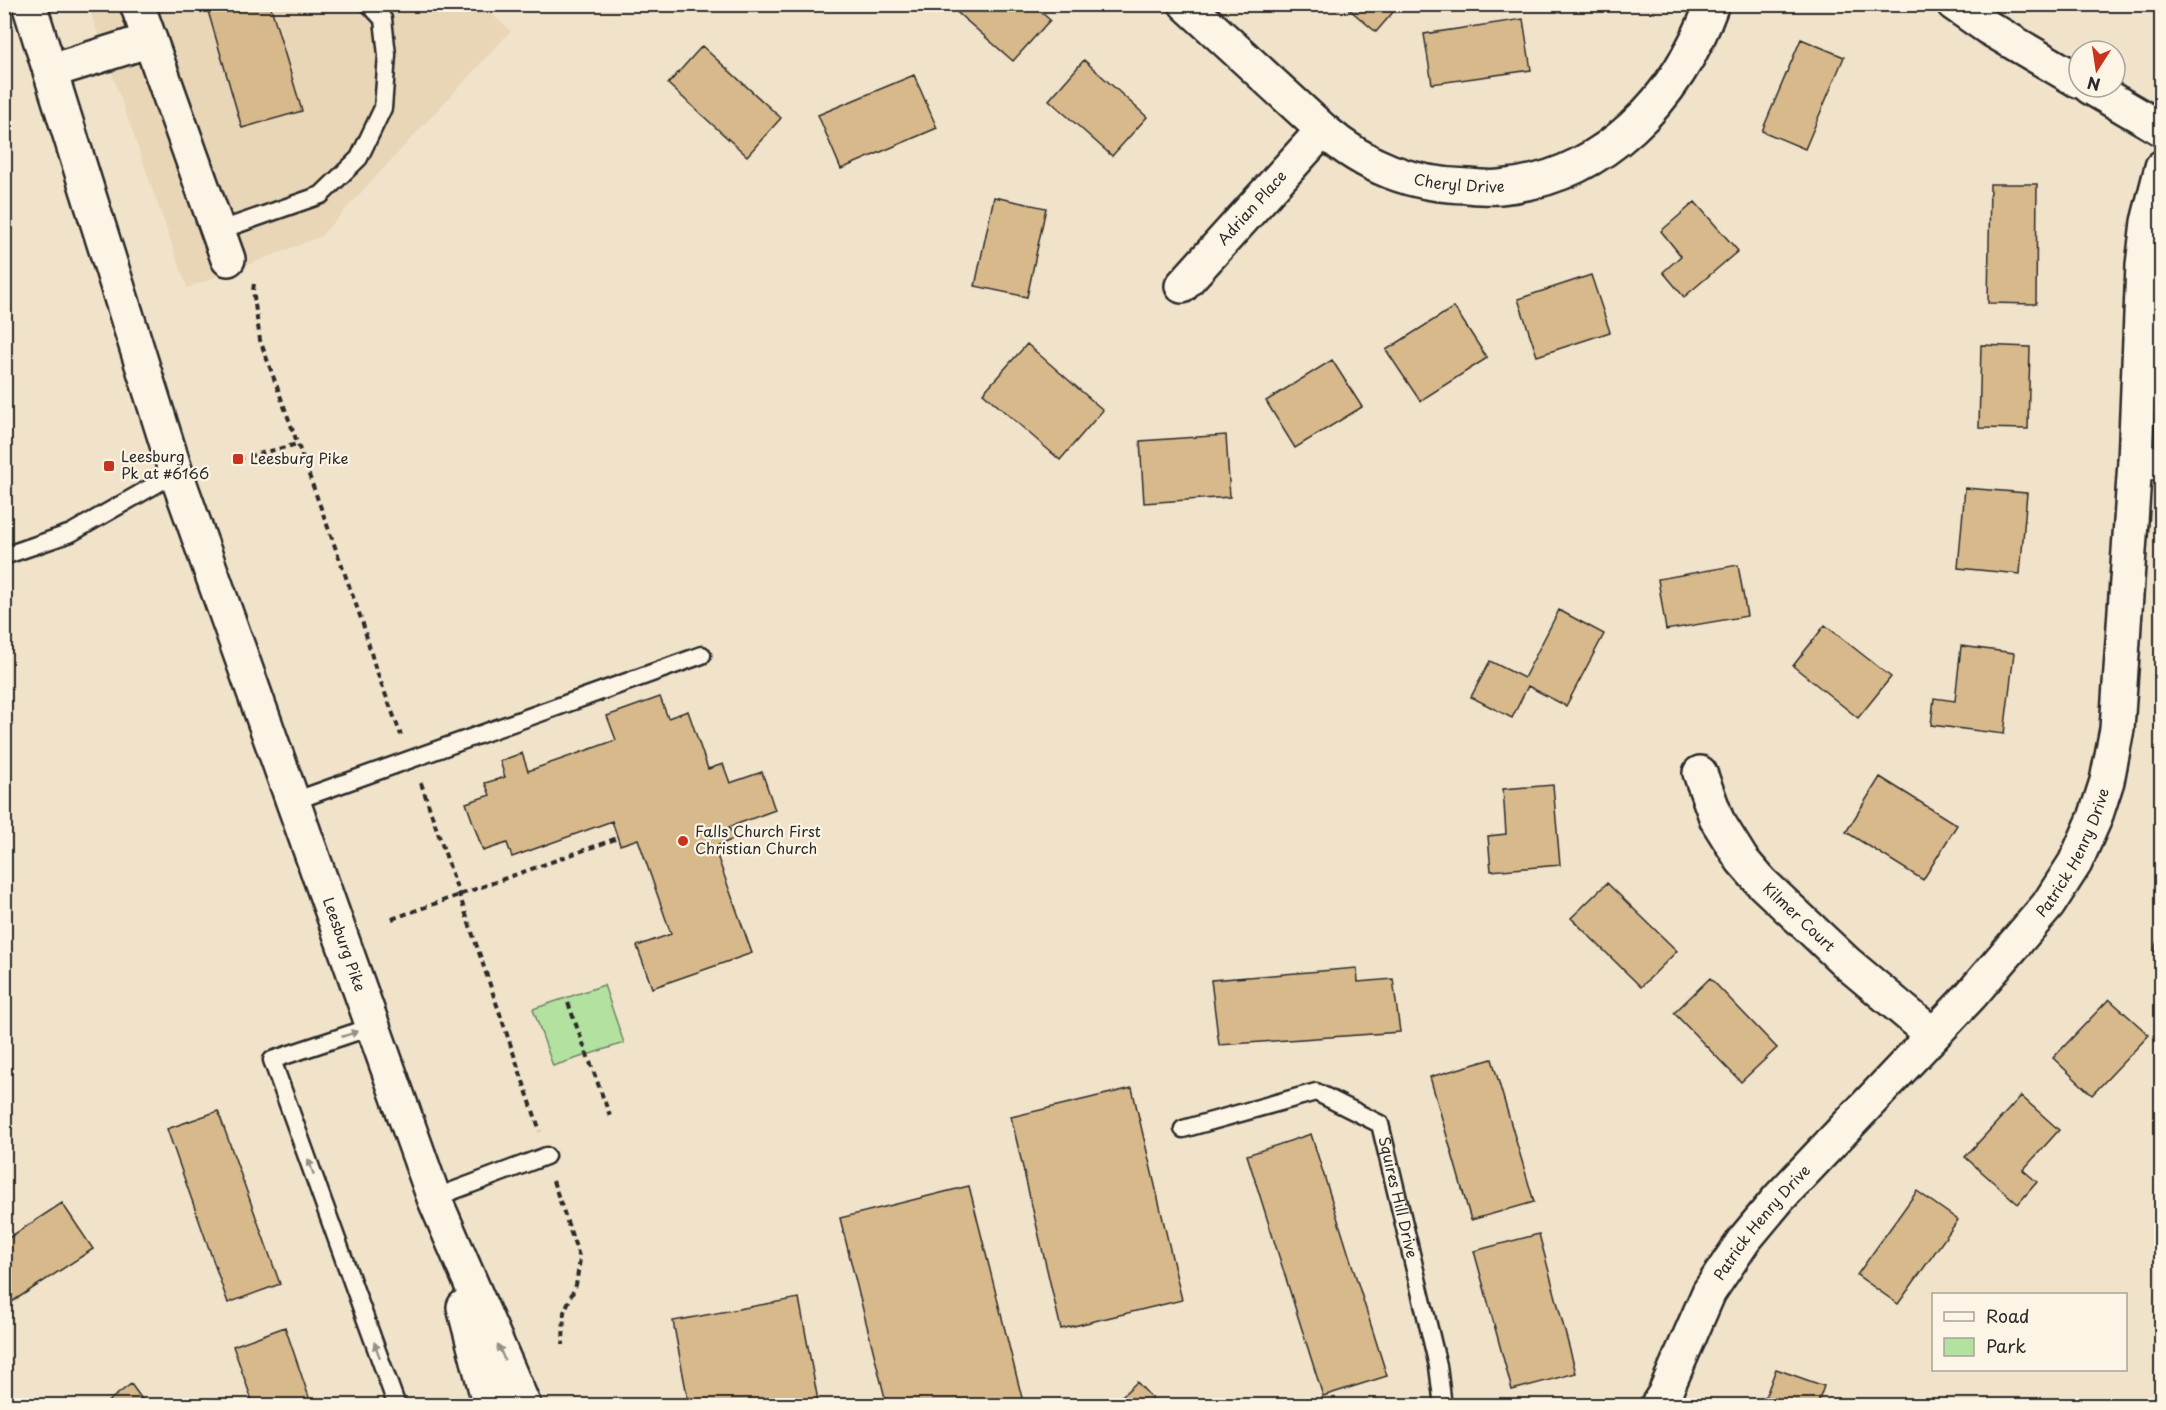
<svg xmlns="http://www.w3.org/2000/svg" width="2166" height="1410" font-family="'Playpen Sans',sans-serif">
  <rect width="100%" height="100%" fill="#f1e3ca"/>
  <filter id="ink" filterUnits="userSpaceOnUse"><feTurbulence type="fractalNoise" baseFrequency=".0167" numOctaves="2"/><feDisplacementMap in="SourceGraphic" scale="12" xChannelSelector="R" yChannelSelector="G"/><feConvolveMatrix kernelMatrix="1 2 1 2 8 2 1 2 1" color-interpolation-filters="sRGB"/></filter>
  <g filter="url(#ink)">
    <!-- built -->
    <path fill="#e9d6b7" d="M88,5H482L511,31L320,237L187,288Z"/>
    <!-- green -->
    <path fill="#b3e1a0" stroke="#6f8666" stroke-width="1.5" d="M604,985L624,1043L553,1066L533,1009Z"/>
    <!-- building -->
    <path fill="#d7b98b" stroke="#2b2b2b" stroke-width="1.5" d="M206,4H270L302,111L242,128Z
      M953,4H1032L1050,20L1013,61L951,7Z
      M1343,4H1400L1376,32Z
      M1523,19L1531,70L1432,84L1424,34Z
      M1801,39L1844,57L1805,149L1762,131Z
      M702,46L781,118L747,156L668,84Z
      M1084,60L1147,117L1112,156L1049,100Z
      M914,75L937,128L841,169L818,115Z
      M1990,184H2037L2036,304L1988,303Z
      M994,197L1046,208L1027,297L975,286Z
      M1695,202L1738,251L1684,297L1663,272L1681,256L1661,231Z
      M1591,275L1610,332L1537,356L1518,299Z
      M1454,307L1487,358L1420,401L1386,350Z
      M1027,344L1103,410L1060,460L983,393Z
      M1981,345L2030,347L2028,429L1979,428Z
      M1332,360L1362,407L1295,448L1266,401Z
      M1226,435L1230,497L1144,503L1140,441Z
      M1965,488L2027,493L2020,574L1958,568Z
      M1738,565L1747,616L1666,630L1658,579Z
      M1559,610L1604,634L1566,706L1528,686L1512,718L1471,697L1490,661L1524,678Z
      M1825,625L1891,677L1858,718L1793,666Z
      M1961,646L2014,653L2004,734L1931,725L1934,698L1955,701Z
      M660,697L668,718L688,711L708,769L723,764L730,783L762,772L775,810L729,827L734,839L714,847L752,953L652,988L637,946L671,934L638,839L620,845L612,821L512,857L507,843L483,851L466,803L490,795L485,783L505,777L500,761L522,753L528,771L616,740L607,716Z
      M1880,777L1957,825L1923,880L1846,832Z
      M1553,785L1560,865L1491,871L1488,836L1506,834L1503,789Z
      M1607,883L1677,951L1641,987L1571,918Z
      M2162,926V953L2154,951Z
      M1357,968L1358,982L1393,979L1400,1032L1219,1045L1211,980Z
      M1710,978L1777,1048L1741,1082L1674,1013Z
      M2109,999L2149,1035L2092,1095L2053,1058Z
      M1492,1059L1534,1202L1471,1220L1430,1077Z
      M1132,1088L1182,1300L1061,1329L1011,1117Z
      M2021,1096L2059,1130L2023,1170L2037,1182L2018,1204L1965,1157Z
      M218,1111L280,1284L228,1303L167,1129Z
      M1311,1134L1387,1376L1323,1396L1247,1155Z
      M969,1186L1023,1402L1010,1406H887L840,1218Z
      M1917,1191L1958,1220L1898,1304L1857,1275Z
      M62,1203L93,1249L4,1307V1241Z
      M1539,1234L1576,1373L1512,1390L1474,1251Z
      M799,1298L819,1406H689L673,1321Z
      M285,1327L312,1406H254L233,1346Z
      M1776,1369L1824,1386L1817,1406H1762Z
      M1137,1382L1159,1406H1111Z
      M131,1384L147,1406H102Z"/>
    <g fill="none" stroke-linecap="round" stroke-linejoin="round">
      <!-- lane casing -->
      <g stroke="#2b2b2b" stroke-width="21">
        <g id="lane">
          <path d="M218,231L321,195L359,158L383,108L387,55L383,19L369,4"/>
          <path d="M4,556L71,533L176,473"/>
          <path d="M294,801L702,655"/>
          <path d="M374,1026L272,1060L397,1406"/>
          <path id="s1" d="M1183,1129L1316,1092L1380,1124L1438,1366L1443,1406"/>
          <path d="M434,1198L546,1156"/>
        </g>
      </g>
      <!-- street casing -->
      <g stroke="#2b2b2b" stroke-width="38">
        <g id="street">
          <path d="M137,4L228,259"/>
          <path id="s2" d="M1186,4L1323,130C1366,167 1411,185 1468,186C1478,187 1490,188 1500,187C1604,178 1678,98 1712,4"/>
          <path d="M1954,4L1987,27L2079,81"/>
          <path d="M51,71L150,40"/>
          <path d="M2090,87L2162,129"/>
          <path id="s3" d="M1182,286L1323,130"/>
          <path d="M2135,462L2162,463"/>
          <path id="s4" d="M1700,773L1717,820L1742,860L1761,882L1847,963L1933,1035"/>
        </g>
      </g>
      <!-- secondary casing -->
      <g stroke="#2b2b2b" stroke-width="38">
        <g id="secondary">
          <path id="s5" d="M1657,1406L1664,1395L1709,1292L1744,1240L1779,1198L1971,995L2048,905L2075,863L2095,818L2107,781L2117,729L2135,462L2143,265L2148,222L2162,167"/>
        </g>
      </g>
      <!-- primary casing -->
      <g stroke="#2b2b2b" stroke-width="38">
        <g id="primary">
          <path id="s6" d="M29,4L176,473L434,1198L524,1406"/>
          <path d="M464,1307L490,1406"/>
        </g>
      </g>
      <!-- path -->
      <path stroke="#2b2b2b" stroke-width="4" stroke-dasharray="6 4.5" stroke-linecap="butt" d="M254,284L253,290L260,340L363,624L375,667L401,735
        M238,459L298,444
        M421,783L540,1131
        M392,919L615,839
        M568,1003L610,1116
        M553,1181L580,1259L576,1285L564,1312L563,1345"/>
      <!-- lane -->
      <use href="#lane" stroke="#fcf5e5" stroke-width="16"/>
      <!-- street -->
      <use href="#street" stroke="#fcf5e5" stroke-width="33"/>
      <!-- secondary -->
      <use href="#secondary" stroke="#fcf5e5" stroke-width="33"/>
      <!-- primary -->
      <use href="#primary" stroke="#fcf5e5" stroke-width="33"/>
    </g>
    <!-- one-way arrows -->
    <defs><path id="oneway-solid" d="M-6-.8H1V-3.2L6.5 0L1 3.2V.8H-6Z" transform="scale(1.5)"/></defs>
    <g fill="#949088">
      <use href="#oneway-solid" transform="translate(350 1034) rotate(-18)"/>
      <use href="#oneway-solid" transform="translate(311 1167) rotate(-110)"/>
      <use href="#oneway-solid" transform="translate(377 1350) rotate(-110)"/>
      <use href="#oneway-solid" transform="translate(501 1352) rotate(-114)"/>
    </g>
  </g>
  <!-- markers -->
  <g fill="#c8321e" stroke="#fcf5e5" stroke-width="2">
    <rect x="232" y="453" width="12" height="12" rx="3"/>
    <rect x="103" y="460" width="12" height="12" rx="3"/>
    <circle cx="683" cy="841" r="6"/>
  </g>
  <g text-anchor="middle" stroke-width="4.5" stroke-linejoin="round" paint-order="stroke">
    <!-- street labels -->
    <g font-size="15" fill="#2b2b2b" stroke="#fcf5e5">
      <text dy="5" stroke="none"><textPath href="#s2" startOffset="336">Cheryl Drive</textPath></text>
      <text dy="5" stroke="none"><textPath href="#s3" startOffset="105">Adrian Place</textPath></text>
      <text dy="5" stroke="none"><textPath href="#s5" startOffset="699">Patrick Henry Drive</textPath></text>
      <text dy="5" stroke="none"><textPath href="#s4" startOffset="178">Kilmer Court</textPath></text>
      <text dy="5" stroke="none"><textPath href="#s6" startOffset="992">Leesburg Pike</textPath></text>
      <text dy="5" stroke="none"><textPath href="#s1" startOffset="285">Squires Hill Drive</textPath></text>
      <text dy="5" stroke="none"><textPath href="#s5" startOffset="213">Patrick Henry Drive</textPath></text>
    </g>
    <!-- poi labels -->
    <g font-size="15" fill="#2b2b2b" stroke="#fcf5e5" text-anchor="start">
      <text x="121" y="462">Leesburg<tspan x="121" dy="17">Pk at #6166</tspan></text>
      <text x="250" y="464">Leesburg Pike</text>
      <text x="695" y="837">Falls Church First<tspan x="695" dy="17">Christian Church</tspan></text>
    </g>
  </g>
  <!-- margin -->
  <rect width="2166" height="1410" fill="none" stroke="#fcf5e5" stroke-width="24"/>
  <rect x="12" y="12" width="2142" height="1386" fill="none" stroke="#2b2b2b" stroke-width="2" filter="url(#ink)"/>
  <!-- legend -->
  <rect x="1932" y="1293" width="195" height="78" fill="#fcf5e5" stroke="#a8a49b" stroke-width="1.5"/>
  <rect x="1944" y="1312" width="30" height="9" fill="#fcf5e5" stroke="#a8a49b" stroke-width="1.5"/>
  <text x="1986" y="1323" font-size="18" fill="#2b2b2b">Road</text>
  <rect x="1944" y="1338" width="30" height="18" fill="#b3e1a0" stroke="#a8a49b" stroke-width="1.5"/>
  <text x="1986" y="1353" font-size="18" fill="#2b2b2b">Park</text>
  <!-- north arrow -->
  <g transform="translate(2097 69) rotate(192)"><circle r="28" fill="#fcf5e5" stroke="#a8a49b" stroke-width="1.5"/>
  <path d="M0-4.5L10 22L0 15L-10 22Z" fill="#c8321e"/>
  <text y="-9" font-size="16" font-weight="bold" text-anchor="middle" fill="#2b2b2b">N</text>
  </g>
</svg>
